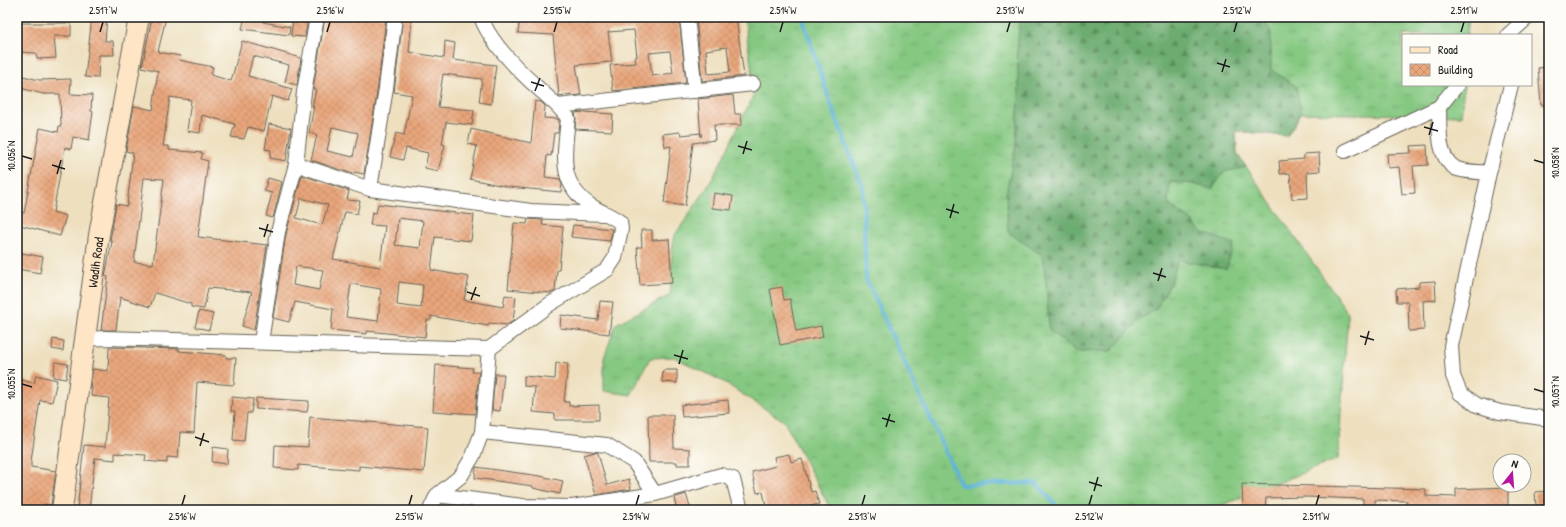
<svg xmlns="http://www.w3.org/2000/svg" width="1566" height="527" font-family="'Patrick Hand',sans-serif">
  <defs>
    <pattern id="grass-tufts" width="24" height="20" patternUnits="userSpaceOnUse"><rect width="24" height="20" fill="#85c881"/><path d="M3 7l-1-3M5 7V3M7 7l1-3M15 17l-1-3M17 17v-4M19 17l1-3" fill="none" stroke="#72ab6f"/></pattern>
    <pattern id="forest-firs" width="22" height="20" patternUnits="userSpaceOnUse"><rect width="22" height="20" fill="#6cac6f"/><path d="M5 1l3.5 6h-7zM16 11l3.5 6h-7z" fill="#588b5a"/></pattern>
    <pattern id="building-cross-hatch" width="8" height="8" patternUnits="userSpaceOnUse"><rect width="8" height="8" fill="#e9a67b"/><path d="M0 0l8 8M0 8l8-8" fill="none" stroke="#c78e6a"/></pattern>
  </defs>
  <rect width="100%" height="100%" fill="#fdfcf7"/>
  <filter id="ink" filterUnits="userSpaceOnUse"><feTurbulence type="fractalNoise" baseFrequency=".025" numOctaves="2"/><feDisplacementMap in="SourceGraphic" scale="8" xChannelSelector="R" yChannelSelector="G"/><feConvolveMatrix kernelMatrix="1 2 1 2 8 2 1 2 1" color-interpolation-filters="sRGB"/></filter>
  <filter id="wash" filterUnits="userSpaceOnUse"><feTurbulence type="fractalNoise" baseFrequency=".012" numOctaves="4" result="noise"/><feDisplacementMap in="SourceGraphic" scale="16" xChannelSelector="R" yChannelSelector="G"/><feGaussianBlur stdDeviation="0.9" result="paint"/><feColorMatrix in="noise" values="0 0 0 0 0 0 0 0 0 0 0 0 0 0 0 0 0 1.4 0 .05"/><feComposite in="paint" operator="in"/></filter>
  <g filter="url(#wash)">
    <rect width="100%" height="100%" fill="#eee0bf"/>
    <!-- grass -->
    <path fill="url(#grass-tufts)" stroke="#50724e" d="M744,17H1469L1467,35H1403V85H1464L1461,116L1301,113L1287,136L1236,131L1237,154L1348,313L1338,459L1210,510H831L784,421L722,381L674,357L650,358L631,395L604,391V358L616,324L670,295L673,238L707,188L723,158L755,92Z"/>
    <!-- forest -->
    <path fill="url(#forest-firs)" stroke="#446446" d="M1020,17H1261L1271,30V70L1296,86L1301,113L1287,136L1236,131L1237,154L1246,167L1224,172L1212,189L1193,184L1170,182L1168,204L1190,219L1201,232L1234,244L1226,269L1178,260L1171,283L1155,310L1140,319L1111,351L1076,352L1049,330L1046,283L1042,255L1008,232L1006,194L1016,144L1019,94L1017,51Z"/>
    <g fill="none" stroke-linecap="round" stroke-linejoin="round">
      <!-- stream -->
      <path stroke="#5eb3da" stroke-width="4" d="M802,17L828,96L863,188L866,279L961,485L1036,483L1060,510"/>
    </g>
    <g id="blocks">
      <!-- building -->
      <path fill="url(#building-cross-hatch)" fill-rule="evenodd" d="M92,17H107L105,41H113L114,55H99L98,78L85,77Z
        M152,17H166L158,52L180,56L179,60L213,67L211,75L231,81L242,41L301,58L297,85L285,82L289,65L253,56L248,76L292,89L288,101L272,96L264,131L248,127L244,139L231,137L235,124L202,115L200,133L187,131L191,100L170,97L163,146H169V150L203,153L201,159L208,161L198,237L267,245L254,330L242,326L252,292L208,288L204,309L191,307V304L155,293L150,307L120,297L116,330H101L108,277L105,276L112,242L110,241L116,204L127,206L133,153L126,151L134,106L153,110L158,71L142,67ZM144,178L164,179L153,264L134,262Z
        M245,17H264L263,22L290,27L289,35L242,29Z
        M293,17H308L305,37L291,36Z
        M325,17H386L378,87L364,174L354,172L353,174L311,160L317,135L309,133L314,106H312L316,89H313ZM332,127L358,133L353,157L327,151Z
        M403,17L412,18L409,52L444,58L445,41L455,43L453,60L496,65L491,104L479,102L482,79L443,74L438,107L474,110L472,125L446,122L442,144L445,145L438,171L425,168L428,153L406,148L403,160L390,157L396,133L404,135L412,95L394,92Z
        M520,17H568L569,21L608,17H679L686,83L613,91L610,65L636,63L635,57H637L634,30L608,32L612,62L576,65L581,95L571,96V94L559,96L553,35L518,33ZM670,51L673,73L652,76L649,53Z
        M696,17H736L744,76L702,81ZM727,47L730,72L708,74L706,50Z
        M17,23H71V36H54L56,58L37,59L36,53L17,52Z
        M1549,67V105H1541L1538,68Z
        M23,76L39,80L71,79L70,94L92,95L91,111L93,112L89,140L73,137L71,149L65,147L53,212L66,216L60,236L17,224V211L24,213L40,128L58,132L59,126H61L60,94H43L20,88Z
        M733,95L735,114H741L742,125H714L715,140L693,143L685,206L664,203L671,146L665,147L663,134L680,132L681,135L701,133V137L698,99Z
        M535,101L541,102L545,106L544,118L558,119L559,121L558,133H554L551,156L547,155L545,177L560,179L562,184L561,192L509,187L470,179L477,146L468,144L471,129L531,143Z
        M583,112L613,114L612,131L575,129L576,119L575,113Z
        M269,124L291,128L286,161L270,158L271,150L265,149Z
        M1427,145L1428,165L1413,166L1415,193L1402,194L1399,167L1388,168L1387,154L1411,153L1410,146Z
        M1319,153L1320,171L1307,172L1308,198L1292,199L1290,173L1280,174L1279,161L1304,159V154Z
        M302,175L349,191L347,200L360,201L357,214L345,212L333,259L380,267L385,226L370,225L372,212L376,213L378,204L474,215L471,241L435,237L431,270L469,277L464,300L503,307L505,295L516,297L513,321L507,325L489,323L488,326L431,316V320H427L425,337L367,331V334L331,330L333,309L295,302L289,322L273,318L286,234ZM301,198L328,205L322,225L296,218ZM398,218L423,221L420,248L395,245ZM296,266L323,270L319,290L293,285ZM399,282L423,285L421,308L397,305ZM351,284L381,289L378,321L346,317Z
        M268,178L282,182L273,218L266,216L272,193L264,191Z
        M714,193L733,196L731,210L712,208Z
        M528,219L543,220L542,225L563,227L559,270H557L555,291L551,293L508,289L514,223L527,224Z
        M573,225L612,229L610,241L571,237Z
        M641,230H652V240L669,239L672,283L640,285L637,247H642Z
        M17,252L43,257L40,273L17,269Z
        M1435,281L1436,300L1423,301L1424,330L1409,331L1408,302H1397L1396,289L1419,287V282Z
        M782,287L784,300L790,299L796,331L821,326L823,337L780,345L770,289Z
        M600,301L613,302L609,334L560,328L561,315L598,320Z
        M199,311L213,314L209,330L195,327Z
        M53,339L64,341L63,351L52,349Z
        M109,347L179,349V351L226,355V358H236L234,385L197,382L194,433L180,432L178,458L167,457V463L145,461L146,455L115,453V460L95,458L89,510H77L84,445L105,447L109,398L91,396L92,388H90L93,369L108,371Z
        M55,362L68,364L66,379L53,377Z
        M556,363L568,364L564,402H569V406L599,405V420H555V414L533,412L535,387L524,386V376L555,379Z
        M436,365L473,368L472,372H479L475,414L433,411Z
        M663,370H677V383L662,382Z
        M495,374H504L500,411L492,410Z
        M36,375L57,380L52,402L40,400L31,461V467L56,471L51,505L44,504L42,510L17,505V379L34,383Z
        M232,397L253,399L251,413H247L244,441L233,440L235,411H231Z
        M256,398L309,401L307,412L256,409Z
        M728,400L729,413L682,417L681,405Z
        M648,415H673L674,448L690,449V465H677V462H649Z
        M310,417L428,427L424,472L359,466V470L298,465V470L274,468L275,445L308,447Z
        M213,447L228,449L227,464L212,462Z
        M595,452L598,453L607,485L629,479L631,489L596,495L584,455Z
        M789,454L791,462L802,459L811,492L815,491L819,504L795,510H767L763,492L757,493L752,472L776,466L774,457Z
        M476,467L540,476L563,481L560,494L533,488V486L475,478Z
        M1242,484L1426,489V496L1456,497V489L1508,487V510H1407V501L1375,500V510H1363V499L1306,497L1266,498L1265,510H1243Z
        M1549,491V505L1536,506L1535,492Z
        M686,494L691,510H677L674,498Z"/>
    </g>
  </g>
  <g filter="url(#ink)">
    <use href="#blocks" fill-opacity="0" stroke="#666155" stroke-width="1"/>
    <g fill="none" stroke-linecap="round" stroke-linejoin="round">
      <!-- street casing -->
      <g stroke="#666155" stroke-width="16">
        <path id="street" d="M687,17L695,91
          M1508,35L1527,18
          M1511,85L1489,173L1451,346L1453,376L1460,393L1477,405L1500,412L1549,419
          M558,106L753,84
          M1439,107C1440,126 1436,156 1455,168C1462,172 1481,172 1489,173
          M1345,151L1439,107L1457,85
          M296,164L370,189L531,211L603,214
          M370,189L386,88L395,17
          M86,339L105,338L489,349L550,304L607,270L615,258L621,229L620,222C611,215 600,212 590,205C557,182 565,153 568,118C559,106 550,99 539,89C519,71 490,43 481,17
          M261,342L278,232L296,164L304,92L317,17
          M482,432L607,445L634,462L655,494
          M437,495L523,506L572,507L655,494L721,475L733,479L741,510
          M430,510L437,495L461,476L473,456L482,432L489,349"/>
      </g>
      <!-- secondary casing -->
      <g stroke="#666155" stroke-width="22">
        <g id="secondary">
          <path id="s1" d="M62,510L99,235L139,17"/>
        </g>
      </g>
      <!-- street -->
      <use href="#street" stroke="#fff" stroke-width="14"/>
      <!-- secondary -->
      <use href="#secondary" stroke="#fde5c5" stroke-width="20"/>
    </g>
  </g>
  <!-- ticks -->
  <path fill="none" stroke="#1c1c1c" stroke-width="1.5" d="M100,32L103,22M327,32L330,22M554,32L557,22M780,32L783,22M1007,32L1010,22M1234,32L1237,22M1461,32L1464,22M1217,63L1230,67M1222,72L1226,59M531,82L544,86M535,91L540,78M1424,127L1438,131M1429,135L1433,122M738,146L752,150M743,154L747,141M22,156L32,159M1534,160L1544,163M52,165L65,169M57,174L61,160M946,209L959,213M950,218L954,204M259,228L273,232M264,237L268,224M1153,273L1166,277M1158,281L1162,268M467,292L480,296M471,300L476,287M1360,336L1374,340M1365,345L1369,331M674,355L688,359M679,364L683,350M22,384L32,387M1534,389L1544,392M882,418L895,422M886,427L890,414M195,437L209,442M200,446L204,433M1089,482L1102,486M1094,491L1098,477M182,505L185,495M409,505L412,495M636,505L639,495M862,505L865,495M1089,505L1092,495M1316,505L1319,495"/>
  <g text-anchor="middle" stroke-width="3" stroke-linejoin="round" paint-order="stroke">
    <!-- street labels -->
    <g font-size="13" fill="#1c1c1c" stroke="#fdfcf7">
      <text dy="5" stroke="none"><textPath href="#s1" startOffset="250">Wadih Road</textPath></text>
    </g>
  </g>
  <!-- margin -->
  <rect width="1566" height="527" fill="none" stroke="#fdfcf7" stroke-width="44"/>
  <!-- legend -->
  <rect x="1402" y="34" width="130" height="52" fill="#fdfcf7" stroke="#a3a29f"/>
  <rect x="1410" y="47" width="20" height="6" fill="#fde5c5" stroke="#a3a29f"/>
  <text x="1438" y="54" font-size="12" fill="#1c1c1c">Road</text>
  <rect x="1410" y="64" width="20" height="12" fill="url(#building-cross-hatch)" stroke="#a3a29f"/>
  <text x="1438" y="74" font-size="12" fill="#1c1c1c">Building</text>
  <!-- north arrow -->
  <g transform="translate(1512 473) rotate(17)"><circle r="19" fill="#fdfcf7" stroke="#a3a29f"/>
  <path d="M0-3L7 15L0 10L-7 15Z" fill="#b5179e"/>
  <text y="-6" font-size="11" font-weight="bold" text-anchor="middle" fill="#1c1c1c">N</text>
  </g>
  <rect x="22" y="22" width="1522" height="483" fill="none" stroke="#1c1c1c" stroke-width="1.5"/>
  <g font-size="10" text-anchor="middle" fill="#1c1c1c">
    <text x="103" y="14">2.517°W</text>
    <text x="330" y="14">2.516°W</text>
    <text x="557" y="14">2.515°W</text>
    <text x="783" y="14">2.514°W</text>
    <text x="1010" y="14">2.513°W</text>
    <text x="1237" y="14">2.512°W</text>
    <text x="1464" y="14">2.511°W</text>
    <text transform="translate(11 156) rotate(-90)" y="4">10.056°N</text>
    <text transform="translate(1555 163) rotate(-90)" y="4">10.058°N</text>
    <text transform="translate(11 384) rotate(-90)" y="4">10.055°N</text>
    <text transform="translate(1555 392) rotate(-90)" y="4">10.057°N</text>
    <text x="182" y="520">2.516°W</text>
    <text x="409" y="520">2.515°W</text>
    <text x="636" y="520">2.514°W</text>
    <text x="862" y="520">2.513°W</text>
    <text x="1089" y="520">2.512°W</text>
    <text x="1316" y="520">2.511°W</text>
  </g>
</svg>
